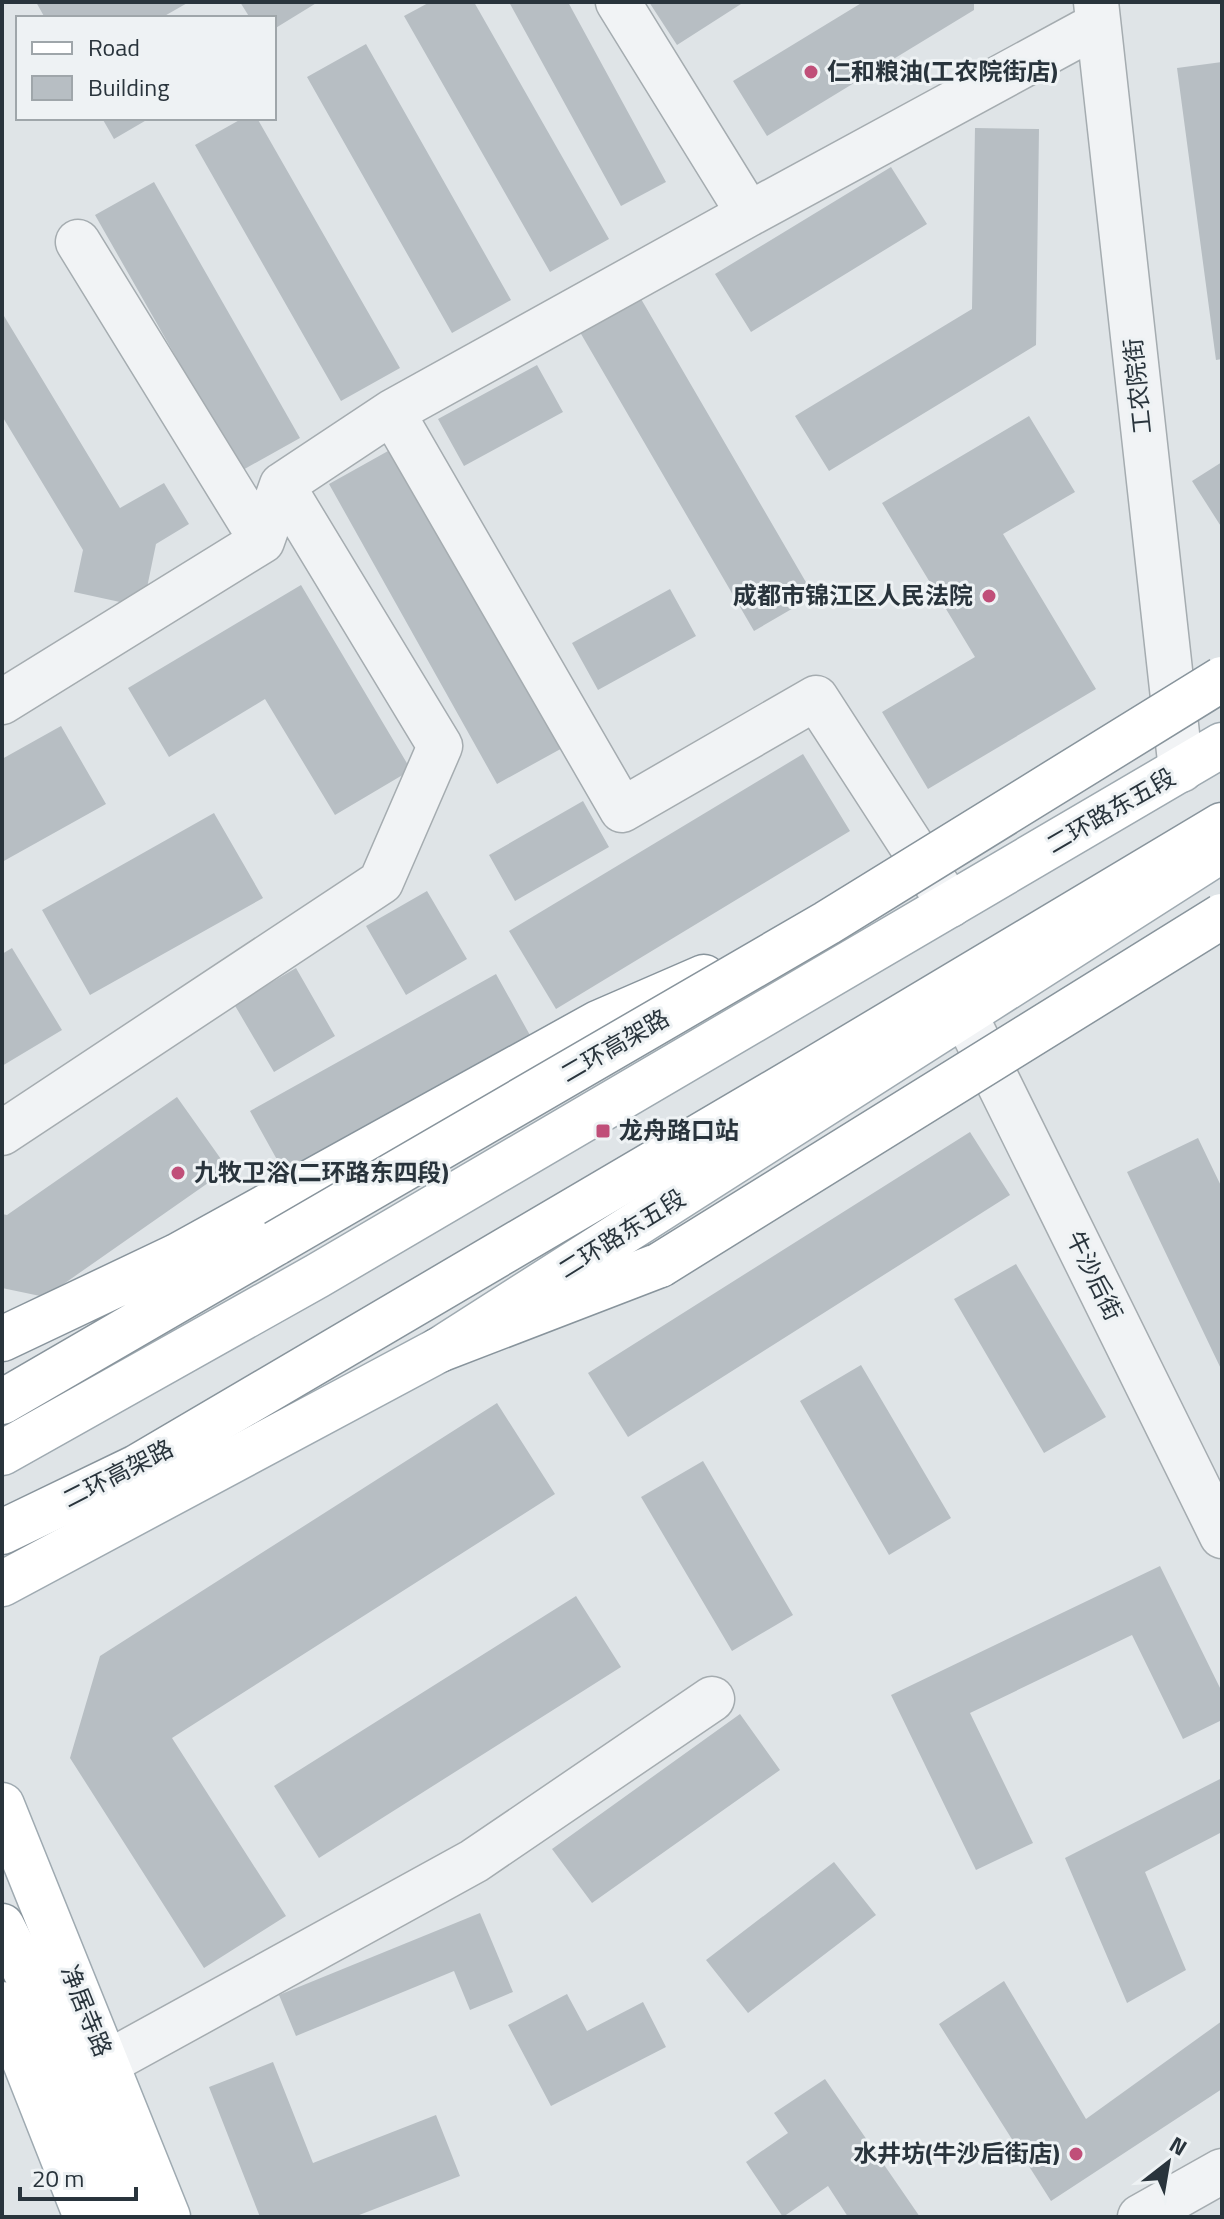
<svg xmlns="http://www.w3.org/2000/svg" width="1224" height="2219" font-family="'Titillium Web','Noto Sans SC',sans-serif">
  <rect width="100%" height="100%" fill="#dfe4e7"/>
  <!-- building -->
  <path fill="#b7bec3" d="M36,2H189L161,18H45Z
    M240,2H318L274,29V18H250Z
    M430,2H474L609,239L550,272L404,16Z
    M509,2H568L666,182L621,206Z
    M649,2H739L741,4L677,45Z
    M863,2H974V10L767,136L733,81Z
    M366,44L511,300L452,333L307,77Z
    M1222,62V359L1216,360L1177,68Z
    M102,118H150L114,139Z
    M243,118H257L400,368L341,401L195,145Z
    M975,128L1039,129L1036,345L829,471L795,416L972,309Z
    M891,167L927,224L751,332L715,274Z
    M154,182L300,438L241,471L95,215Z
    M637,292L814,596L754,631L577,327Z
    M4,316L120,508L164,483L189,524L156,544L143,607L74,592L83,550L2,416V317Z
    M537,365L563,412L464,466L438,419Z
    M1029,416L1075,492L1003,534L1096,689L928,789L882,712L975,657L882,503Z
    M397,446L566,746L497,784L329,484Z
    M1222,462V528L1192,481Z
    M301,585L411,770L335,815L265,699L169,757L128,688Z
    M670,589L696,636L598,690L572,643Z
    M61,726L106,804L2,862V759Z
    M803,754L850,831L556,1009L509,931Z
    M583,801L609,847L515,901L489,855Z
    M214,813L263,898L90,995L42,910Z
    M427,891L467,959L406,995L366,926Z
    M12,948L62,1030L2,1066V954Z
    M296,968L335,1036L274,1072L234,1004Z
    M496,974L531,1037L285,1174L250,1111Z
    M177,1097L228,1169L45,1297L2,1288V1214L7,1215Z
    M970,1132L1010,1195L628,1437L588,1373Z
    M1198,1138L1222,1188V1371L1127,1172Z
    M1016,1264L1106,1417L1044,1453L954,1299Z
    M861,1365L951,1518L889,1555L800,1401Z
    M497,1403L555,1494L172,1738L286,1916L204,1968L70,1758L100,1656Z
    M703,1461L793,1615L732,1651L641,1497Z
    M1160,1566L1222,1692V1720L1183,1739L1132,1635L970,1713L1033,1843L976,1870L891,1695Z
    M576,1596L621,1667L319,1858L274,1786Z
    M740,1714L780,1770L592,1903L552,1849Z
    M1222,1778V1832L1145,1872L1186,1970L1127,2003L1065,1858Z
    M834,1862L876,1915L748,2013L706,1960Z
    M480,1913L513,1992L470,2010L454,1971L296,2036L279,1995Z
    M1004,1981L1086,2119L1222,2021V2089L1051,2201L939,2024Z
    M567,1994L587,2031L643,2002L666,2047L551,2106L508,2025Z
    M273,2062L313,2163L436,2115L460,2176L354,2217H260L209,2087Z
    M825,2079L920,2217H848L828,2186L783,2217L746,2162L788,2133L774,2113Z"/>
  <g fill="none" stroke-linecap="round" stroke-linejoin="round">
    <!-- minor casing -->
    <g stroke="#a5acb0" stroke-width="47">
      <path id="minor" d="M618,2L749,214L1097,25
        M1096,2L1181,770
        M749,214L392,412L622,810L816,698L950,905
        M78,242L262,541L282,485
        M2,702L262,541
        M965,1015L1222,1536
        M2,1133L381,882L440,746L282,485L392,412
        M107,2063L474,1861L712,1699
        M1140,2217L1222,2171"/>
    </g>
    <!-- major casing -->
    <g stroke="#9faab1" stroke-width="47">
      <path id="major" d="M2,1453L317,1276L1222,745
        M2,1584L439,1350L1222,850
        M2,1805L168,2217
        M2,2004L86,2217"/>
    </g>
    <!-- highway casing -->
    <g stroke="#88949c" stroke-width="47">
      <path id="highway" d="M2,1339L177,1256L598,1023L704,977
        M439,1350L660,1265
        M2,1402L276,1243
        M2,1532L137,1467L812,1070L1222,825
        M2,1926L44,2008L131,2217"/>
    </g>
    <!-- minor -->
    <use href="#minor" stroke="#f1f3f5" stroke-width="44"/>
    <!-- major -->
    <use href="#major" stroke="#fff" stroke-width="44"/>
    <!-- highway -->
    <use href="#highway" stroke="#fff" stroke-width="44"/>
    <!-- highway-bridge casing -->
    <g stroke="#88949c" stroke-width="47" stroke-linecap="butt">
      <path id="highway-bridge" d="M276,1243L827,923L1222,679
        M660,1265L1222,916"/>
    </g>
    <!-- highway-bridge -->
    <use href="#highway-bridge" stroke="#fff" stroke-width="44"/>
  </g>
  <!-- markers -->
  <g fill="#c04f79" stroke="#eef2f4" stroke-width="3">
    <circle cx="811" cy="72" r="8"/>
    <circle cx="989" cy="596" r="8"/>
    <rect x="595" y="1123" width="16" height="16" rx="4"/>
    <circle cx="178" cy="1173" r="8"/>
    <circle cx="1076" cy="2154" r="8"/>
  </g>
  <g text-anchor="middle" stroke-width="6" stroke-linejoin="round" paint-order="stroke">
    <!-- poi labels -->
    <g font-size="24" font-weight="bold" fill="#29343c" stroke="#eef2f4" text-anchor="start">
      <text x="827" y="80">仁和粮油(工农院街店)</text>
      <text x="973" y="604" text-anchor="end">成都市锦江区人民法院</text>
      <text x="619" y="1139">龙舟路口站</text>
      <text x="194" y="1181">九牧卫浴(二环路东四段)</text>
      <text x="1060" y="2162" text-anchor="end">水井坊(牛沙后街店)</text>
    </g>
    <!-- street labels -->
    <g font-size="24" fill="#29343c" stroke="#eef2f4">
      <text transform="translate(1138 386) rotate(-96)" y="8">工农院街</text>
      <text transform="translate(1111 811) rotate(-30)" y="8">二环路东五段</text>
      <text transform="translate(615 1046) rotate(-30)" y="8">二环高架路</text>
      <text transform="translate(622 1234) rotate(-32)" y="8">二环路东五段</text>
      <text transform="translate(1094 1276) rotate(64)" y="8">牛沙后街</text>
      <text transform="translate(118 1474) rotate(-27)" y="8">二环高架路</text>
      <text transform="translate(86 2011) rotate(68)" y="8">净居寺路</text>
    </g>
  </g>
  <!-- border -->
  <rect width="1224" height="2219" fill="none" stroke="#29343c" stroke-width="8"/>
  <!-- legend -->
  <rect x="16" y="16" width="260" height="104" fill="#eef2f4" stroke="#9fa6aa" stroke-width="2"/>
  <rect x="32" y="42" width="40" height="12" fill="#ffffff" stroke="#9fa6aa" stroke-width="2"/>
  <text x="88" y="56" font-size="24" fill="#29343c">Road</text>
  <rect x="32" y="76" width="40" height="24" fill="#b7bec3" stroke="#9fa6aa" stroke-width="2"/>
  <text x="88" y="96" font-size="24" fill="#29343c">Building</text>
  <!-- north arrow -->
  <g transform="translate(1168 2163) rotate(31)" stroke="#eef2f4" stroke-width="6" paint-order="stroke">
  <path d="M0-6L14 30L0 20L-14 30Z" fill="#29343c"/>
  <text y="-12" font-size="22" font-weight="bold" text-anchor="middle" fill="#29343c">N</text>
  </g>
  <!-- scale -->
  <path d="M20 2187v12h116v-12" fill="none" stroke="#29343c" stroke-width="4"/>
  <text x="32" y="2187" font-size="24" fill="#29343c" stroke="#eef2f4" stroke-width="6" paint-order="stroke">20 m</text>
</svg>
